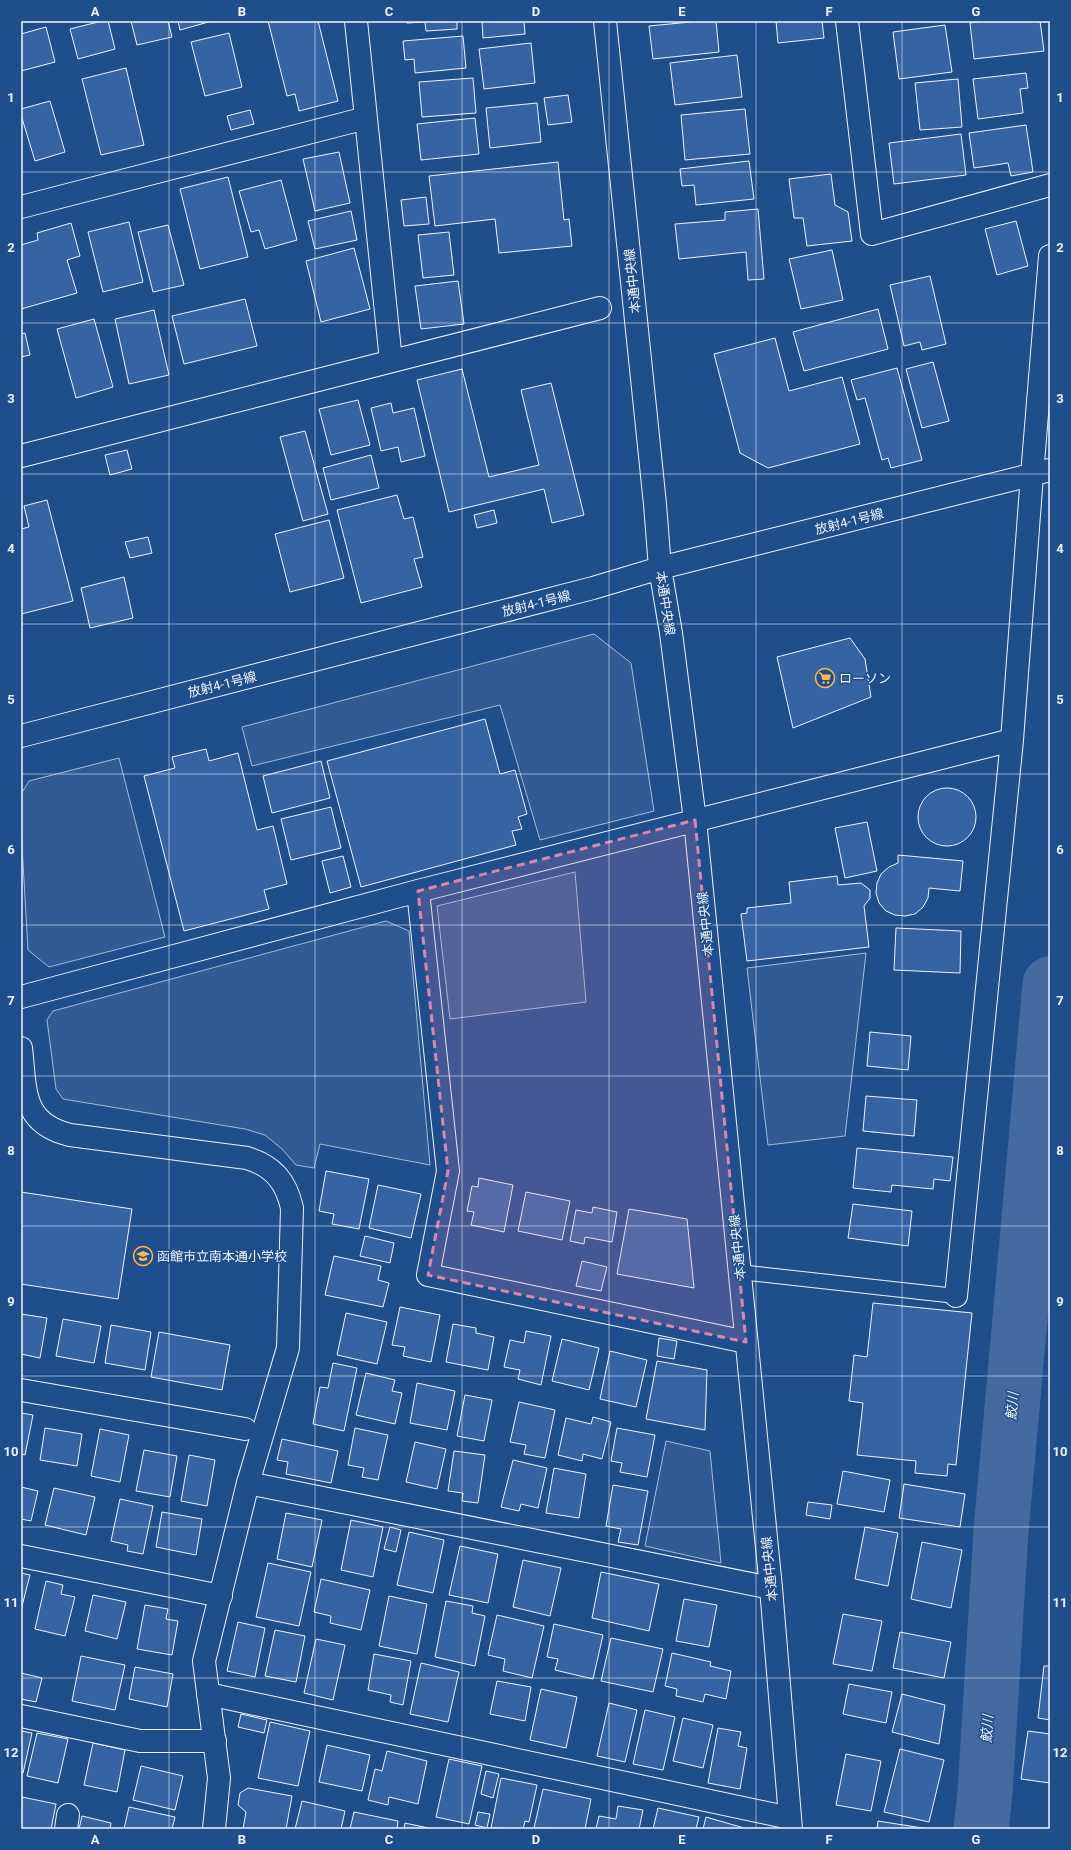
<svg xmlns="http://www.w3.org/2000/svg" width="1071" height="1850" font-family="Roboto,'Noto Sans JP',sans-serif">
  <rect width="100%" height="100%" fill="#1f4e8c"/>
  <!-- built -->
  <path fill="#305b95" stroke="#a8bbd7" d="M594,634L631,663L654,811L540,840L500,705L252,766L242,727Z
    M119,758L165,937L49,967L28,950L21,828V794L29,781Z
    M575,872L586,1002L450,1019L437,906Z
    M386,921L409,931L430,1165L320,1144L314,1168L296,1165L282,1149L265,1135L245,1129L63,1099L56,1089L47,1020L53,1011Z
    M866,953L845,1136L768,1145L747,968Z
    M666,1441L710,1451L721,1563L645,1546Z"/>
  <g fill="none" stroke-linecap="round" stroke-linejoin="round">
    <!-- river -->
    <path stroke="#446ba0" stroke-width="55" d="M981,1829L985,1793L1001,1531L1050,984"/>
  </g>
  <!-- building -->
  <path fill="#3563a3" stroke="#f2f6ff" d="M102,21H108L115,49L78,59L70,29Z
    M131,21H168L172,37L137,45Z
    M178,21H212L180,30Z
    M268,21H318L338,101L299,111L295,94L287,96Z
    M407,21H457V29L426,31L425,22L407,23Z
    M482,21H524L525,34L483,38Z
    M701,21H716L719,52L653,59L649,26Z
    M776,21H822L824,38L778,43Z
    M983,21H1040L1044,51L974,59L970,23Z
    M945,25L952,72L899,79L893,32Z
    M46,27L55,62L21,71V34Z
    M229,33L242,87L205,96L191,42Z
    M463,36L466,68L415,73L414,59L405,60L403,41Z
    M531,43L535,83L484,89L479,49Z
    M737,55L742,97L675,105L670,63Z
    M126,68L144,145L101,155L82,79Z
    M1026,73L1028,88L1020,89L1023,113L978,119L973,79Z
    M473,78L476,113L422,117L419,82Z
    M958,79L962,127L920,130L915,83Z
    M568,95L572,122L548,125L544,98Z
    M50,101L65,152L35,161L21,115V109Z
    M537,103L541,142L490,148L486,108Z
    M745,109L750,154L685,160L681,115Z
    M250,110L254,124L231,130L227,116Z
    M475,118L479,154L421,160L417,124Z
    M1026,125L1033,172L1011,176L1008,163L974,168L969,133Z
    M961,134L966,175L894,184L889,143Z
    M339,152L350,203L315,211L303,159Z
    M749,161L754,199L696,205L694,185L682,186L680,169Z
    M558,162L564,220L569,219L572,246L499,253L495,219L435,226L429,176Z
    M831,174L835,205L848,212L852,241L807,246L803,218H794L789,179Z
    M228,177L248,257L200,269L180,189Z
    M281,180L297,240L265,249L259,230L251,232L239,191Z
    M426,197L429,224L404,226L401,200Z
    M758,209L764,279L748,280L746,252L679,259L675,224L725,220V212Z
    M351,211L357,240L315,249L308,221Z
    M1016,221L1028,266L997,275L985,229Z
    M129,222L143,282L103,292L88,232Z
    M71,223L80,256L67,260L77,293L21,309V245L38,240L37,233Z
    M168,225L184,285L153,292L138,232Z
    M449,232L454,275L423,278L418,235Z
    M354,248L370,309L321,322L306,261Z
    M832,250L843,300L801,309L789,259Z
    M930,276L946,344L922,350L920,342L904,346L890,285Z
    M458,281L464,324L421,329L415,286Z
    M245,299L257,346L184,364L172,316Z
    M878,309L888,349L804,371L793,332Z
    M154,310L169,375L129,384L115,319Z
    M94,319L113,387L76,398L57,329Z
    M25,333L30,355L21,357V334Z
    M775,338L789,391L842,377L860,444L768,468L740,453L714,354Z
    M933,362L949,421L922,428L906,369Z
    M897,368L922,460L891,468L888,458L882,460L865,398L857,400L851,380Z
    M462,369L489,477L539,465L521,390L551,383L584,515L552,523L544,489L449,512L417,380Z
    M358,400L370,445L331,455L319,409Z
    M391,403L393,413L414,408L425,456L401,462L398,447L381,451L371,408Z
    M305,431L328,514L303,521L280,437Z
    M127,450L132,469L110,475L105,455Z
    M371,455L379,488L331,500L323,468Z
    M397,495L404,519L413,517L423,557L414,559L422,587L361,603L337,510Z
    M47,500L73,601L21,614V529L29,527L24,506Z
    M494,510L497,523L477,528L474,515Z
    M329,520L344,578L290,592L275,534Z
    M148,537L152,553L130,558L125,542Z
    M124,577L133,618L90,628L81,588Z
    M850,638L865,659L871,697L793,728L777,657Z
    M485,719L500,774L515,770L527,814L518,817L522,829L512,831L516,845L361,887L327,761Z
    M206,749L209,761L238,753L257,830L273,826L287,884L264,890L269,909L184,931L144,776L175,768L172,757Z
    M321,761L330,798L272,813L263,776Z
    M918 817a29 29 0 1 1 58 0a29 29 0 1 1-58 0Z
    M331,807L341,848L291,860L281,819Z
    M867,822L877,871L845,878L835,828Z
    M898,855L963,861L960,891L929,888L928,898L923,907L915,914L905,916L895,915L886,911L879,903L876,893L877,883L881,874L889,867L898,863Z
    M343,856L351,887L330,893L322,861Z
    M837,876L838,885L861,883L870,890V898L864,906L869,947L747,961L741,914L747,913V908L791,903L789,882Z
    M896,928L961,931L960,973L894,970Z
    M870,1032L911,1036L908,1070L867,1066Z
    M866,1096L917,1100L914,1136L863,1131Z
    M857,1148L953,1157L950,1181L934,1179L933,1189L892,1185L891,1192L853,1188Z
    M326,1171L369,1179L359,1229L332,1224L334,1214L319,1211Z
    M479,1178L513,1185L504,1232L471,1225L474,1212L467,1211L472,1186L478,1187Z
    M378,1185L421,1194L411,1238L369,1228Z
    M21,1192L132,1209L118,1299L21,1284Z
    M526,1192L570,1201L562,1240L518,1231Z
    M853,1204L912,1211L908,1246L848,1238Z
    M593,1207L617,1212L612,1242L585,1237L584,1244L570,1241L576,1210L592,1213Z
    M629,1209L687,1219L694,1288L617,1274Z
    M365,1236L394,1243L390,1263L360,1256Z
    M334,1256L381,1266L378,1280L389,1283L383,1307L325,1295Z
    M582,1261L607,1267L601,1291L576,1286Z
    M873,1303L972,1313L956,1465L948,1464L947,1476L915,1473L916,1461L857,1455L863,1403L849,1401L854,1355L867,1357Z
    M400,1307L440,1315L431,1362L403,1356L405,1347L392,1345Z
    M346,1313L387,1322L377,1364L337,1355Z
    M21,1314L47,1318L40,1358L21,1354Z
    M63,1319L101,1326L94,1363L56,1356Z
    M453,1324L476,1328V1333L494,1337L488,1370L446,1362Z
    M111,1325L151,1332L145,1370L105,1363Z
    M526,1331L551,1336L541,1385L518,1379L520,1370L504,1367L510,1340L524,1343Z
    M159,1332L230,1345L222,1390L151,1377Z
    M659,1338L677,1341L674,1359L657,1356Z
    M562,1339L599,1348L589,1390L552,1381Z
    M610,1351L647,1360L636,1407L600,1399Z
    M657,1361L707,1370L705,1430L646,1419Z
    M333,1363L357,1368L344,1431L313,1424L320,1387L328,1388Z
    M366,1373L395,1380L392,1391L402,1393L395,1424L356,1415Z
    M417,1383L455,1391L447,1430L410,1423Z
    M465,1395L492,1400L484,1441L457,1436Z
    M519,1402L555,1410L545,1458L524,1454L526,1445L510,1442Z
    M21,1413L33,1415L25,1455L21,1454Z
    M593,1417L611,1422L602,1459L583,1454L582,1461L558,1455L566,1418L591,1424Z
    M45,1428L82,1434L77,1466L40,1460Z
    M355,1428L388,1435L378,1480L362,1477L364,1468L348,1465Z
    M617,1428L655,1435L647,1477L620,1472L622,1463L611,1461Z
    M100,1429L129,1435L120,1482L91,1476Z
    M282,1439L338,1451L331,1483L286,1474L288,1462L277,1460Z
    M415,1442L446,1449L437,1489L406,1482Z
    M144,1450L177,1456L170,1497L136,1491Z
    M454,1451L485,1455L478,1503L462,1501L463,1493L448,1491Z
    M189,1455L215,1460L207,1506L181,1501Z
    M513,1460L547,1468L538,1508L521,1504L519,1511L501,1507Z
    M554,1468L586,1474L579,1518L546,1513Z
    M843,1471L890,1480L884,1512L837,1504Z
    M904,1484L965,1494L960,1527L899,1518Z
    M613,1485L648,1491L638,1545L618,1542L621,1529L606,1526Z
    M21,1487L38,1491L31,1521L21,1519Z
    M54,1488L95,1497L86,1535L45,1525Z
    M120,1499L153,1506L143,1554L127,1551L128,1545L111,1541Z
    M808,1502L832,1505L830,1519L806,1515Z
    M162,1512L202,1519L196,1555L156,1547Z
    M286,1513L322,1520L312,1567L277,1559Z
    M351,1520L383,1527L373,1577L341,1570Z
    M390,1527L401,1530L396,1552L384,1549Z
    M865,1527L898,1533L888,1586L855,1579Z
    M409,1532L444,1540L433,1593L397,1585Z
    M922,1542L962,1550L951,1608L911,1599Z
    M460,1546L498,1554L488,1603L449,1595Z
    M523,1560L561,1568L550,1616L513,1607Z
    M268,1563L311,1572L299,1626L256,1617Z
    M601,1572L659,1584L649,1631L592,1618Z
    M21,1573L30,1575L21,1610Z
    M321,1579L370,1590L361,1630L330,1623L331,1616L314,1612Z
    M46,1581L63,1585L61,1594L75,1597L65,1636L35,1629Z
    M93,1595L126,1602L117,1639L85,1631Z
    M389,1596L427,1604L417,1654L379,1646Z
    M684,1599L717,1605L709,1647L676,1641Z
    M446,1601L473,1606L472,1613L485,1616L475,1666L435,1657Z
    M145,1605L168,1609L166,1619L178,1621L172,1655L137,1649Z
    M843,1614L882,1621L872,1671L833,1664Z
    M497,1615L544,1626L532,1678L503,1671L505,1659L488,1655Z
    M238,1622L265,1628L255,1677L227,1671Z
    M554,1624L603,1635L593,1679L555,1670L558,1659L547,1657Z
    M275,1630L305,1636L296,1682L265,1676Z
    M900,1632L951,1642L944,1678L893,1668Z
    M611,1638L663,1649L653,1692L601,1681Z
    M316,1639L345,1645L333,1700L304,1693Z
    M672,1653L711,1662L710,1666L731,1671L726,1699L705,1694L703,1702L676,1696L677,1689L665,1686Z
    M374,1654L411,1661L403,1705L390,1702L391,1695L368,1690Z
    M81,1656L125,1665L115,1710L72,1701Z
    M421,1663L459,1672L448,1722L410,1714Z
    M1044,1666H1050V1720L1038,1718Z
    M135,1667L173,1674L167,1707L129,1699Z
    M21,1673L42,1678L36,1702L21,1699Z
    M497,1681L531,1687L525,1721L490,1714Z
    M849,1684L892,1692L886,1723L843,1714Z
    M541,1689L577,1697L566,1748L530,1740Z
    M902,1694L945,1705L939,1744L892,1732Z
    M609,1703L637,1710L625,1762L597,1756Z
    M645,1710L675,1717L663,1770L633,1764Z
    M241,1714L267,1720L264,1733L238,1727Z
    M683,1718L713,1725L703,1768L673,1761Z
    M270,1722L310,1731L298,1786L258,1778Z
    M718,1728L741,1732L738,1746L747,1748L740,1789L708,1783Z
    M21,1731L32,1733L23,1773H21Z
    M1028,1731L1050,1734V1783L1021,1779Z
    M37,1733L68,1739L58,1783L27,1776Z
    M93,1743L125,1750L117,1792L84,1785Z
    M327,1745L370,1755L362,1791L319,1782Z
    M900,1749L944,1760L929,1822L884,1812Z
    M387,1751L427,1761L418,1804L389,1797L388,1805L368,1800L375,1769L382,1771Z
    M846,1754L881,1761L871,1811L836,1805Z
    M449,1759L482,1766L469,1824L436,1817Z
    M141,1766L183,1776L175,1810L133,1800Z
    M486,1771L499,1774L493,1798L481,1794Z
    M501,1778L537,1785L529,1822L525,1821L523,1829L491,1828Z
    M248,1788L292,1796L286,1829H243L246,1812L238,1805L240,1793Z
    M543,1789L591,1799L585,1829L534,1828Z
    M22,1797L56,1804L51,1829H21Z
    M302,1801L345,1811L341,1829H295Z
    M618,1806L643,1810L639,1829H596L599,1816L616,1819Z
    M129,1807L175,1817L172,1829H124Z
    M658,1808L699,1817L696,1829H653Z
    M354,1812L398,1821L397,1829H350Z
    M478,1812L490,1814L487,1828L475,1825Z
    M82,1816L111,1823L110,1829H79Z
    M706,1817L744,1828L743,1829H703Z
    M878,1821L929,1829H877Z
    M405,1823L433,1829H404Z"/>
  <g fill="none" stroke-linecap="round" stroke-linejoin="round">
    <!-- lane casing -->
    <g stroke="#f2f6ff" stroke-width="16">
      <path id="lane" d="M739,1272L956,1296"/>
    </g>
    <!-- street casing -->
    <g stroke="#f2f6ff" stroke-width="24">
      <path id="street" d="M356,21L391,361
        M847,21L872,234L1050,185
        M21,207L366,118
        M21,456L600,308
        M418,891L448,1171L428,1275L746,1342
        M21,997L418,891L1012,740
        M956,1296L1012,740L1032,475
        M21,1390L245,1429
        M248,1483L771,1588
        M21,1556L221,1596
        M208,1694L790,1818
        M21,1716L140,1741H215
        M66,1829L68,1815"/>
    </g>
    <!-- secondary casing -->
    <g stroke="#f2f6ff" stroke-width="24">
      <path id="secondary" d="M605,21L655,504L660,568L671,633L695,820L771,1588L791,1829
        M1032,475L1050,256
        M21,736L593,588L660,568L1050,470
        M21,1048C26,1090 21,1123 70,1135L247,1158C273,1166 286,1181 292,1208L288,1348L248,1483L204,1661L219,1778L214,1829"/>
    </g>
    <!-- lane -->
    <use href="#lane" stroke="#1f4e8c" stroke-width="14"/>
    <!-- street -->
    <use href="#street" stroke="#1f4e8c" stroke-width="22"/>
    <!-- secondary -->
    <use href="#secondary" stroke="#1f4e8c" stroke-width="22"/>
  </g>
  <!-- marked area -->
  <path fill="#da87ad" fill-opacity="0.2" stroke="#da87ad" stroke-width="3" stroke-dasharray="8 5" stroke-linejoin="round" d="M695,820L746,1342L428,1275L448,1171L418,891Z"/>
  <!-- grid -->
  <path fill="none" stroke="#f2f6ff" stroke-width="1" stroke-opacity="0.55" d="M169,21V1829M315,21V1829M462,21V1829M609,21V1829M756,21V1829M902,21V1829M21,172H1050M21,323H1050M21,474H1050M21,624H1050M21,774H1050M21,925H1050M21,1076H1050M21,1226H1050M21,1376H1050M21,1527H1050M21,1678H1050"/>
  <!-- icons -->
  <defs>
    <g id="supermarket-ring" transform="scale(1)"><circle r="9.5" fill="#1f4e8c" stroke="#ffb74d" stroke-width="1.5"/><path d="M-6-5.5h2.5l.6 2H6L4.5 2H-2.5L-4.4-4H-6ZM-1.5 3.2a1.3 1.3 0 1 0 .1 0ZM3 3.2a1.3 1.3 0 1 0 .1 0Z" fill="#ffb74d"/></g>
    <g id="school-ring" transform="scale(1)"><circle r="9.5" fill="#1f4e8c" stroke="#ffb74d" stroke-width="1.5"/><path d="M0-5L7-2L0 1L-7-2ZM-4 1L0 2.5L4 1V4Q0 6-4 4Z" fill="#ffb74d"/></g>
  </defs>
  <g fill-rule="evenodd">
    <use href="#supermarket-ring" x="825" y="678"/>
    <use href="#school-ring" x="143" y="1256"/>
  </g>
  <g text-anchor="middle" stroke-width="3" stroke-linejoin="round" paint-order="stroke">
    <!-- street labels -->
    <g font-size="13" fill="#f2f6ff" stroke="#1f4e8c">
      <text transform="translate(632 281) rotate(-96)" y="5">本通中央線</text>
      <text transform="translate(849 521) rotate(-14)" y="5">放射4-1号線</text>
      <text transform="translate(536 603) rotate(-14)" y="5">放射4-1号線</text>
      <text transform="translate(666 603) rotate(81)" y="5">本通中央線</text>
      <text transform="translate(222 684) rotate(-14)" y="5">放射4-1号線</text>
      <text transform="translate(705 924) rotate(-96)" y="5">本通中央線</text>
      <text transform="translate(737 1247) rotate(-96)" y="5">本通中央線</text>
      <text transform="translate(769 1569) rotate(-96)" y="5">本通中央線</text>
    </g>
    <!-- poi labels -->
    <g font-size="13" fill="#f2f6ff" stroke="#1f4e8c" text-anchor="start">
      <text x="839" y="683">ローソン</text>
      <text x="157" y="1261">函館市立南本通小学校</text>
    </g>
    <!-- water labels -->
    <g font-size="14" font-style="italic" fill="#f2f6ff" stroke="#1f4e8c">
      <text transform="translate(1012 1406) rotate(-85)" y="5">鮫川</text>
      <text transform="translate(987 1729) rotate(-86)" y="5">鮫川</text>
    </g>
  </g>
  <!-- border -->
  <rect width="1071" height="1850" fill="none" stroke="#1f4e8c" stroke-width="44"/>
  <rect x="22" y="22" width="1027" height="1806" fill="none" stroke="#f2f6ff" stroke-width="1.5"/>
  <g font-size="13" text-anchor="middle" font-weight="bold" fill="#f2f6ff">
    <text x="95" y="16">A</text>
    <text x="242" y="16">B</text>
    <text x="389" y="16">C</text>
    <text x="536" y="16">D</text>
    <text x="682" y="16">E</text>
    <text x="829" y="16">F</text>
    <text x="976" y="16">G</text>
    <text x="11" y="102">1</text>
    <text x="1060" y="102">1</text>
    <text x="11" y="252">2</text>
    <text x="1060" y="252">2</text>
    <text x="11" y="403">3</text>
    <text x="1060" y="403">3</text>
    <text x="11" y="553">4</text>
    <text x="1060" y="553">4</text>
    <text x="11" y="704">5</text>
    <text x="1060" y="704">5</text>
    <text x="11" y="854">6</text>
    <text x="1060" y="854">6</text>
    <text x="11" y="1005">7</text>
    <text x="1060" y="1005">7</text>
    <text x="11" y="1155">8</text>
    <text x="1060" y="1155">8</text>
    <text x="11" y="1306">9</text>
    <text x="1060" y="1306">9</text>
    <text x="11" y="1456">10</text>
    <text x="1060" y="1456">10</text>
    <text x="11" y="1607">11</text>
    <text x="1060" y="1607">11</text>
    <text x="11" y="1757">12</text>
    <text x="1060" y="1757">12</text>
    <text x="95" y="1844">A</text>
    <text x="242" y="1844">B</text>
    <text x="389" y="1844">C</text>
    <text x="536" y="1844">D</text>
    <text x="682" y="1844">E</text>
    <text x="829" y="1844">F</text>
    <text x="976" y="1844">G</text>
  </g>
</svg>
